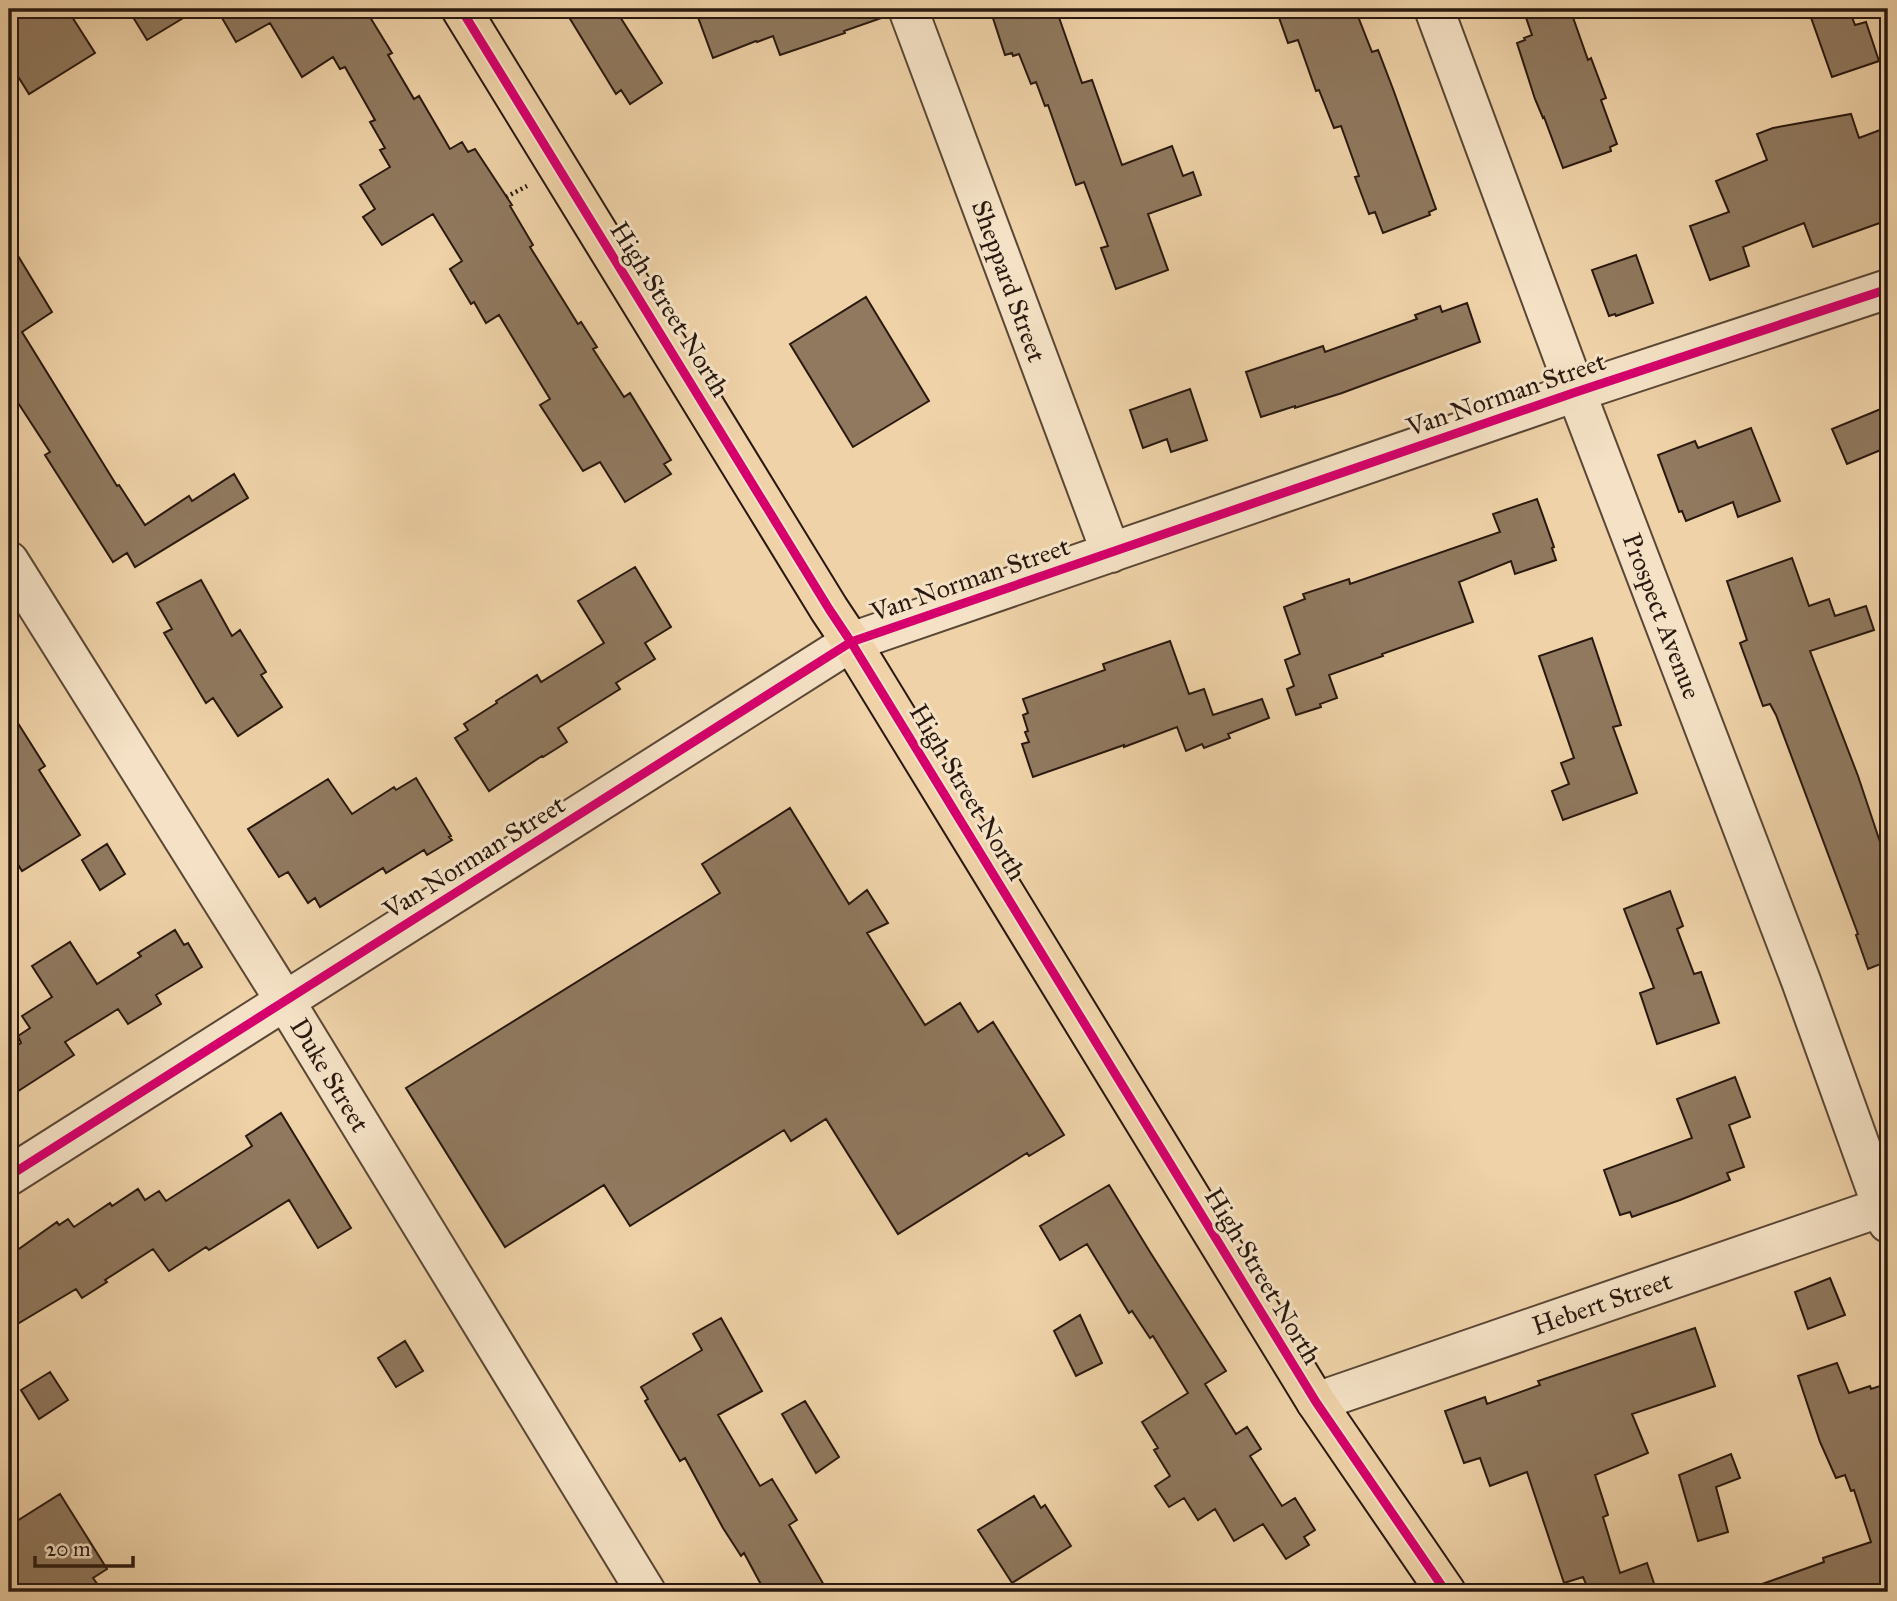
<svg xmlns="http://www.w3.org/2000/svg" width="1897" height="1601" font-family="'IM FELL Great Primer',serif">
  <rect width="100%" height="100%" fill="#efd2a8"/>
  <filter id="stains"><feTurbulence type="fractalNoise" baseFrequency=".00286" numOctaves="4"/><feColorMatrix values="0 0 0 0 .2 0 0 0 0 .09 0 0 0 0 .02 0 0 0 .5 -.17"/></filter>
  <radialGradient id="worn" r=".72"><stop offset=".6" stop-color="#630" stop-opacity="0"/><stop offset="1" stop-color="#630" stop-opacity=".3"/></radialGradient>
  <!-- building -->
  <path fill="#90795f" stroke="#29180f" stroke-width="2" d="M9,9H67L95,53L29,94L14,70H9Z
    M128,9H198L147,40Z
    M239,9H365L392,53L388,55L414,99L419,96L450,149L462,142L468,152L475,149L512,205L510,206L533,245L530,247L578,324L581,322L597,347L593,349L624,397L630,393L671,460L664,464L671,474L625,502L600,462L583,471L540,405L550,399L499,315L486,323L474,302L471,304L450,269L462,261L433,214L382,245L363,217L375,209L360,185L390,167L380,150L385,148L370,122L375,120L345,67L340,69L333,57L302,77L270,23L236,42L222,18Z
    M564,9H615L662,83L630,104L621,90L616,94Z
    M695,9H887V16L844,31L845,33L780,55L773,36L757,42L756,41L713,58Z
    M990,9H1056L1082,83L1092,80L1122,165L1172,146L1183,176L1193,172L1201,195L1148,214L1168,270L1116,289L1101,248L1108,246L1084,182L1076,185L1048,105L1045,106L1036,82L1031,84L1019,54L1013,56L1012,53L1005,55Z
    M1276,9H1355L1372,52L1378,50L1393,89L1436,209L1429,212L1430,215L1383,233L1375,212L1369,214L1355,177L1359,176L1341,126L1334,128L1319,90L1316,91L1298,40L1288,43Z
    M1523,9H1570L1588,60L1591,58L1606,98L1601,100L1617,144L1610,147L1611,151L1563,168L1544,117L1543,118L1535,99L1517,43L1525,40L1524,38L1532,35Z
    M1808,9H1849L1855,25L1866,22L1879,61L1832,77Z
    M1851,114L1859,138L1888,127V220L1813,247L1804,223L1743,247L1749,266L1710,280L1690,226L1729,212L1716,181L1767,160L1757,134L1773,128Z
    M9,241L52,312L22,332L117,486L119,485L145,525L189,496L192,501L234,474L248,498L135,567L127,553L113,562L45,455L50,452L9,389Z
    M1636,255L1653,303L1616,316L1615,314L1609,316L1592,270Z
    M866,297L929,401L853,447L790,344Z
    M1467,303L1480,342L1342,393L1295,408V406L1261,417L1246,372L1323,346L1325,352L1417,319L1415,315L1440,306L1442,312Z
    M1190,389L1207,440L1171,452L1167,439L1143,448L1130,410Z
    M1888,406V447L1847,464L1832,429Z
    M1751,428L1780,501L1738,517L1733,502L1686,521L1682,511L1679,512L1658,455L1695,441L1698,448Z
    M1537,499L1554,547L1552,548L1556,560L1515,574L1511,561L1459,582L1473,622L1382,654L1383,656L1329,675L1337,698L1320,704L1321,707L1296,715L1287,689L1294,686L1285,660L1300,654L1284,607L1305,599L1303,594L1349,579L1350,584L1500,532L1493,514Z
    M1792,558L1809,606L1829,599L1835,616L1866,606L1874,630L1810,651L1858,776L1888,866V961L1868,969L1856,935L1858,934L1776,715L1770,704L1763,706L1740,643L1747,640L1727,581Z
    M635,567L671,627L645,643L655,659L616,683L620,689L558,728L567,742L543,757L542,756L489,791L455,738L468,730L464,724L497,703L496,701L537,675L541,682L604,643L578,601Z
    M201,580L232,636L240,630L266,672L261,675L282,707L238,736L213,698L206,703L164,633L172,629L157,603Z
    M1592,638L1621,725L1613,727L1637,793L1563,820L1552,791L1569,784L1561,763L1574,758L1539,656Z
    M1170,641L1189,694L1204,689L1213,715L1262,699L1269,718L1228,734L1230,738L1204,748L1202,744L1186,751L1177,727L1124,747V745L1033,777L1022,744L1029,742L1025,732L1028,731L1023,715L1028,713L1023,699L1105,670L1103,664Z
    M9,709L45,766L39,770L80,835L22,871L9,850Z
    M416,778L451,836L449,837L452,840L427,855L424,850L386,873L383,868L320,907L315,898L308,903L288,872L279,877L248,829L328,779L352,814L394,787L396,790Z
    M790,808L849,904L867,890L888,923L867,933L925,1025L960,1003L978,1032L993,1022L1064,1135L1029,1156L1027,1153L898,1234L826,1119L791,1141L784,1130L630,1226L604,1185L505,1247L406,1088L720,893L702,864Z
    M107,844L125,874L100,890L82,860Z
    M1670,891L1683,926L1677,929L1694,974L1701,972L1719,1023L1657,1044L1640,993L1654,988L1624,909Z
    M175,930L184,945L188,943L202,967L156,995L161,1004L128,1024L118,1009L65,1042L74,1055L9,1097V1051L21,1043L18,1036L30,1028L22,1016L52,997L32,966L70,942L97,984L141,956L138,953Z
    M1735,1077L1750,1117L1729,1125L1744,1167L1727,1173L1730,1180L1680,1200L1632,1217L1630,1212L1620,1215L1604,1170L1692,1138L1677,1099Z
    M281,1113L351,1228L318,1248L289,1200L209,1250L206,1247L169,1271L153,1249L105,1280L107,1282L82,1298L76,1289L9,1329V1256L57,1222L59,1225L68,1219L74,1227L110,1203L112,1206L138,1189L145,1200L159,1191L166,1201L252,1146L246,1136Z
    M1109,1185L1150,1252L1226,1371L1205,1384L1236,1434L1247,1427L1261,1449L1250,1456L1282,1506L1295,1498L1315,1530L1304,1537L1309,1545L1286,1559L1263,1524L1234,1541L1215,1509L1198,1520L1184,1498L1169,1507L1155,1486L1170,1476L1154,1450L1158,1448L1142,1422L1188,1393L1153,1336L1150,1338L1132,1311L1129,1313L1087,1244L1060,1260L1040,1226Z
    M1830,1278L1845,1315L1808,1329L1795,1292Z
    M1080,1315L1102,1363L1076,1376L1054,1331Z
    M721,1318L762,1391L718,1415L760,1486L772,1479L797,1520L789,1525L828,1592H765L744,1553L741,1556L723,1528L685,1458L680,1461L645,1401L648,1399L641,1387L702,1350L693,1334Z
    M1695,1328L1715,1386L1632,1414L1648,1453L1595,1475L1608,1515L1603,1517L1620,1573L1647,1563L1657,1592H1576L1575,1588L1586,1584L1583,1577L1564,1583L1527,1472L1490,1486L1480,1458L1464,1463L1445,1411L1485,1397L1487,1404L1540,1385L1538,1381Z
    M405,1341L423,1371L396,1387L378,1358Z
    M1837,1363L1849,1393L1870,1386L1871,1389L1880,1386L1888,1411V1583L1864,1592H1751V1588L1824,1562L1823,1558L1871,1542L1854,1490L1851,1491L1845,1475L1836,1478L1820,1442L1798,1376Z
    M50,1372L68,1400L39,1419L21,1390Z
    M805,1401L839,1457L816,1473L782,1414Z
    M1731,1454L1740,1478L1716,1487L1728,1532L1698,1541L1679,1475Z
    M60,1494L107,1569L93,1578L103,1592H9V1526Z
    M1034,1496L1041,1508L1045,1505L1071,1546L1012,1583L978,1530Z"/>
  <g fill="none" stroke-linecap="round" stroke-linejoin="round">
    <!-- minor casing -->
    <g stroke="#5a4635" stroke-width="42">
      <path id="minor" d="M908,9L1111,553
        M1434,9L1576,392L1801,981L1888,1223
        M9,561L285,1001L646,1592
        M9,1176L851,642L1576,392L1888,289
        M1316,1402L1888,1205"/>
    </g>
    <!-- major casing -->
    <g stroke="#29180f" stroke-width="42">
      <path id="major" d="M461,9L829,609L851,642L1316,1402L1446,1592"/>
    </g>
    <!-- path -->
    <path stroke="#29180f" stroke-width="4.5" stroke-dasharray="2 3.5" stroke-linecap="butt" d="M506,197L527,186"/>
    <!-- minor -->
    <use href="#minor" stroke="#f5e2c6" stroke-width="38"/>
    <!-- major -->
    <use href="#major" stroke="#efd2a8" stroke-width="38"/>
    <!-- cycleway casing -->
    <g stroke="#f5e2c6" stroke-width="13">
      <path id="cycleway" d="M461,9L829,609L851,642L1316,1402L1446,1592
        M9,1176L851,642L1576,392L1888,289"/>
    </g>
    <!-- cycleway -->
    <use href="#cycleway" stroke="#d6006c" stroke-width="9"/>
  </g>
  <g text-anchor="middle" stroke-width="6" stroke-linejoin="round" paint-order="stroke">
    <!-- street labels -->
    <g font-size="26" fill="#29180f" stroke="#f5e2c6">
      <text transform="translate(1009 281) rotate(70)" y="9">Sheppard Street</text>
      <text transform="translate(670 309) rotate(58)" y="9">High Street North</text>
      <text transform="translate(1506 394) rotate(-19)" y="9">Van Norman Street</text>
      <text transform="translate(970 579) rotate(-19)" y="9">Van Norman Street</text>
      <text transform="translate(1662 616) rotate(69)" y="9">Prospect Avenue</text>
      <text transform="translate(968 792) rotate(59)" y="9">High Street North</text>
      <text transform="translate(474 857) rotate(-32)" y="9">Van Norman Street</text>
      <text transform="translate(330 1075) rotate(59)" y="9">Duke Street</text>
      <text transform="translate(1263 1276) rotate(59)" y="9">High Street North</text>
      <text transform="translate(1602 1303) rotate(-19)" y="9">Hebert Street</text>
    </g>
  </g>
  <!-- margin -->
  <rect width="1897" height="1601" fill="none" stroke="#efd2a8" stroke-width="35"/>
  <rect x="10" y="10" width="1876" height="1580" fill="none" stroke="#29180f" stroke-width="3.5"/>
  <rect x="18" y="18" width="1862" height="1566" fill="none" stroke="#29180f" stroke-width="2"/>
  <!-- scale -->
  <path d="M35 1556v10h98v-10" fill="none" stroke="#29180f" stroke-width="3.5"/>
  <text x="46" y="1556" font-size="21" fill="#29180f" stroke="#f5e2c6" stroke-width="5" paint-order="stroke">20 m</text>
  <rect width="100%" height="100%" filter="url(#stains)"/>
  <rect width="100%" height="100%" fill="url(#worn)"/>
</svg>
